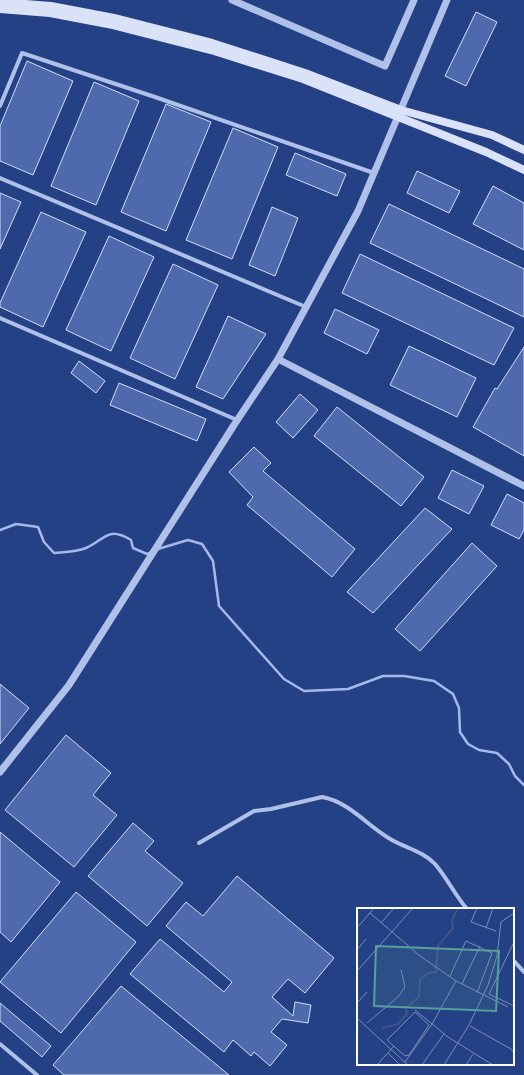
<svg xmlns="http://www.w3.org/2000/svg" width="524" height="1075" font-family="Mulish,sans-serif">
  <rect width="100%" height="100%" fill="#254185"/>
  <g fill="none" stroke-linecap="round" stroke-linejoin="round">
    <!-- stream -->
    <path stroke="#a4b9e9" stroke-width="2.5" d="M0,530L16,524L38,527L44,542L54,553C65,552 76,552 86,548C106,539 107,526 131,540L133,548L147,554L151,552
      M158,549L188,540L202,544L213,561L219,606L284,679L304,691L348,689L383,676H404L434,681L453,694L459,708L460,732L468,744L479,750L497,753L509,764L515,776L524,785"/>
  </g>
  <!-- building -->
  <path fill="#4e6aad" stroke="#d3def6" d="M476,12L497,22L466,86L445,76Z
    M27,61L73,81L33,175L0,161V126Z
    M94,82L139,101L96,205L51,186Z
    M166,104L211,122L166,231L121,212Z
    M233,128L278,147L232,259L186,240Z
    M295,153L346,174L337,196L286,175Z
    M417,171L460,191L449,213L407,193Z
    M493,186L524,203V250L473,224Z
    M0,193L21,202L0,249Z
    M389,204L524,269V317L370,243Z
    M272,207L298,218L275,276L249,265Z
    M41,212L86,232L43,327L0,307V303Z
    M109,236L154,257L111,351L66,330Z
    M360,254L514,328L494,365L342,293Z
    M173,264L218,285L175,379L130,358Z
    M335,309L379,330L367,354L324,333Z
    M228,316L266,334L223,399L196,387Z
    M409,346L476,378L457,417L390,385Z
    M524,347V456L473,427L495,388L497,389Z
    M79,361L105,381L96,393L71,373Z
    M119,383L206,419L197,441L110,405Z
    M300,394L318,410L293,438L276,422Z
    M337,407L424,477L401,506L314,436Z
    M254,447L271,463L263,471L355,549L332,577L247,505L253,497L229,472Z
    M452,470L484,486L469,514L438,498Z
    M507,494L524,503V530L519,539L491,525Z
    M425,508L452,529L373,613L347,592Z
    M472,543L497,566L420,651L395,629Z
    M0,684L29,708L0,744Z
    M66,735L111,773L93,795L117,815L74,867L5,810Z
    M133,823L154,841L145,851L183,883L147,926L88,876Z
    M0,832L60,882L11,942L0,932Z
    M237,876L334,958L305,993L288,979L272,997L293,1016L295,1002L311,1005L308,1023L282,1019L271,1032L287,1045L270,1066L254,1052L251,1056L233,1040L224,1052L130,974L160,939L224,992L232,982L166,926L186,902L203,916Z
    M76,892L136,942L61,1033L0,982Z
    M121,986L229,1075H64L53,1065Z
    M0,1003L51,1046L42,1057L0,1021Z"/>
  <g fill="none" stroke-linecap="round" stroke-linejoin="round">
    <!-- minor -->
    <path stroke="#afc1e8" stroke-width="4" d="M0,106L22,53L155,97L374,173
      M0,178L306,307
      M0,318L237,420
      M199,843L254,811L271,809L322,797C350,802 368,827 392,840C406,848 424,852 435,864C447,878 455,895 467,909
      M513,960L524,972
      M0,1044L37,1075"/>
    <!-- tertiary -->
    <path stroke="#afc1e8" stroke-width="7" d="M232,0L385,66L414,0
      M278,359L524,486
      M0,772L69,685L234,425L278,359L358,211L447,0"/>
    <!-- secondary -->
    <path stroke="#dae2f7" stroke-width="8" d="M0,2L51,6L114,18L212,43L305,73L401,110L492,135L524,150
      M0,9L50,13L113,25L211,50L303,79L486,152L524,170"/>
  </g>
  <!-- overview -->
  <g transform="translate(357 908)">
    <rect width="157" height="157" fill="#254185"/>
    <path fill="none" stroke="#415486" stroke-width="2" d="M25,120L41,116L50,106L49,100L62,89L63,72L71,65L79,64L81,38L96,20L95,12L101,0"/>
    <path fill="none" stroke="#7c8db6" stroke-width="1" d="M120,0L114,14L139,23M13,5L63,48L99,73L151,99M24,15L37,0M0,20L17,0M129,20L136,0M157,34L132,86L157,98M0,42L9,31M0,63L56,0M93,68L109,33L135,45L120,85M105,76L123,38M0,95L10,84M58,102L91,129L136,157M58,104L72,117L52,147L48,148L30,132ZM0,110L51,157M10,115L41,89L48,79L44,62M113,118L154,141L157,145M31,145L43,157M48,154L75,116L99,73M20,157L37,138M65,157L87,126M87,157L112,117L131,77L140,48L144,14L157,5M109,157L116,146"/>
    <path fill="#579f9a" fill-opacity="0.15" stroke="#579f9a" stroke-width="2" d="M19,38L142,43L139,103L17,98Z"/>
    <rect width="157" height="157" fill="none" stroke="#fff" stroke-width="2"/>
  </g>
</svg>
